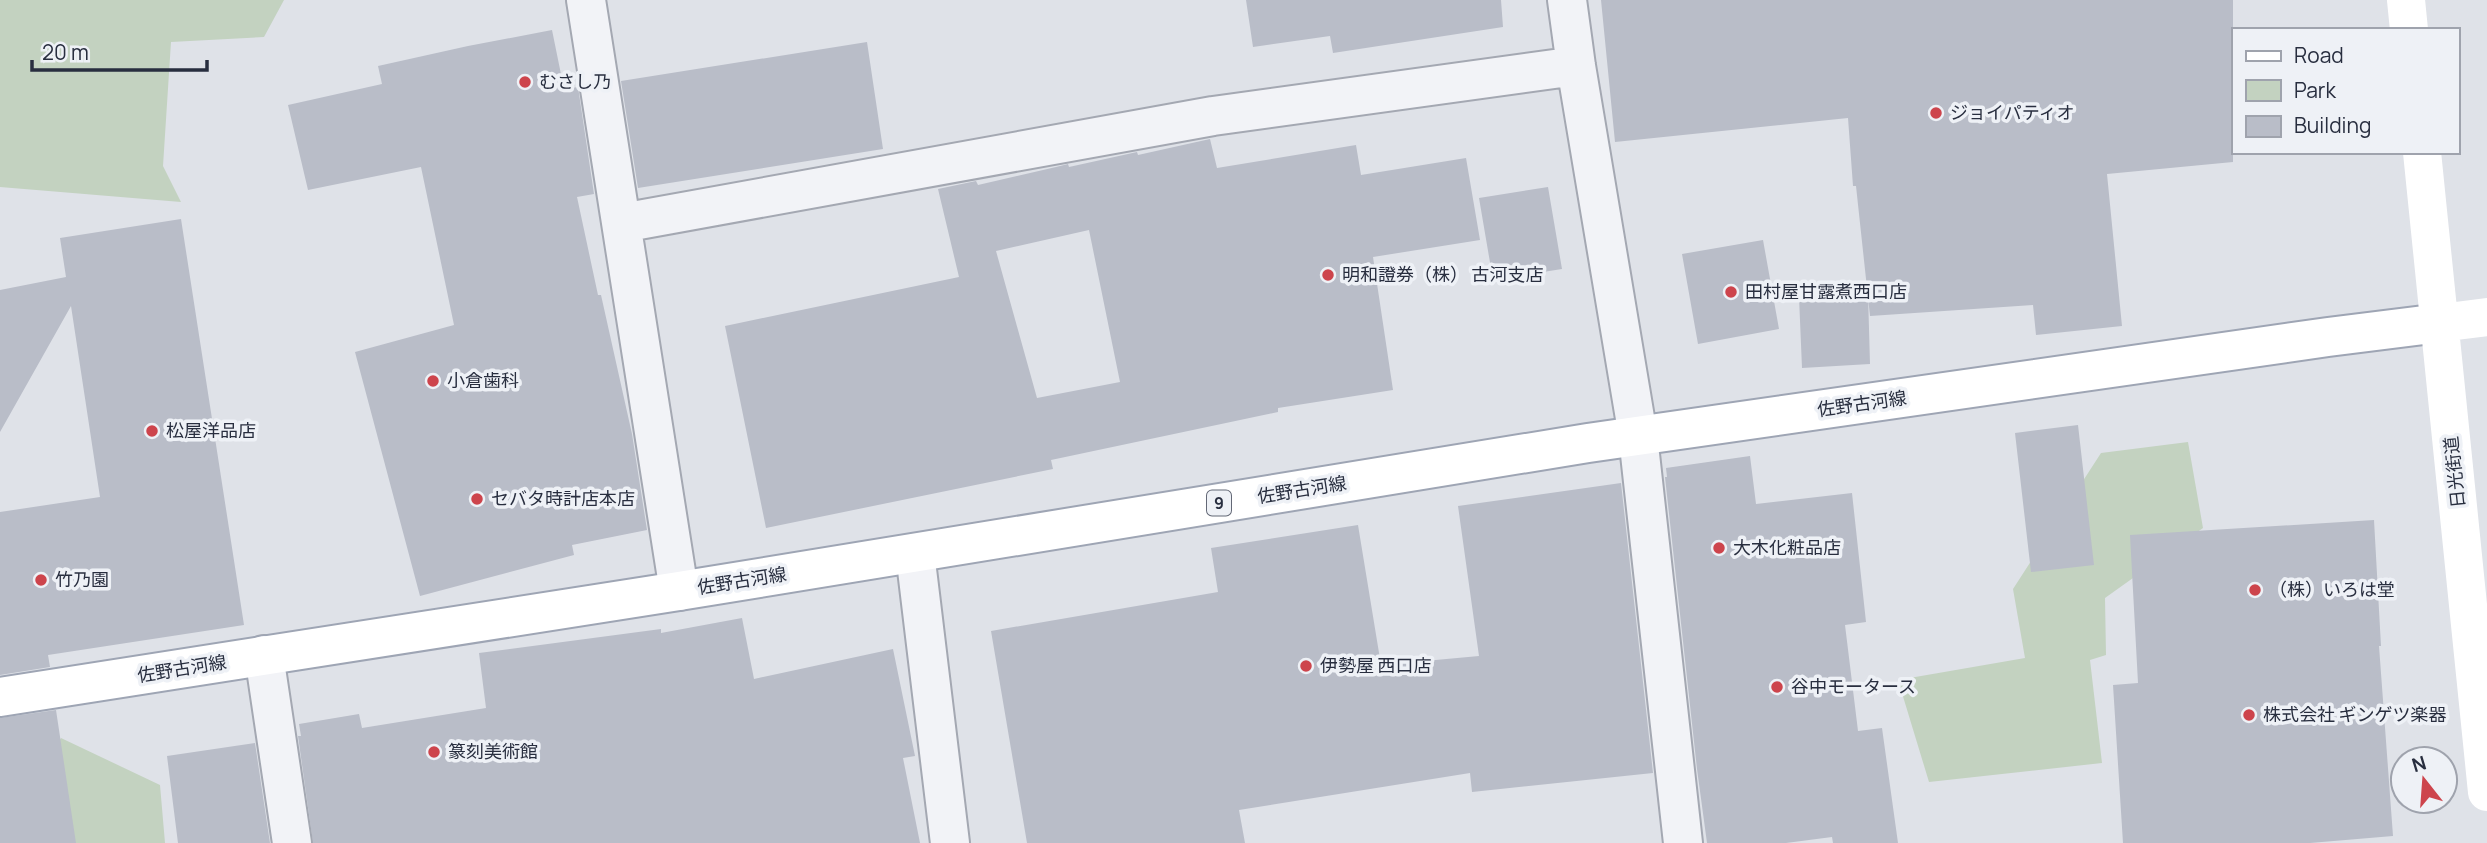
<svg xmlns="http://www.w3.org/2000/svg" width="2487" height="843" font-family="Manrope,'Noto Sans JP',sans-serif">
  <rect width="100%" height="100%" fill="#dfe2e8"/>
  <!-- green -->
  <path fill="#c3d2c0" d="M0,0H284L264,37L171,42L163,166L181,202L0,187Z
    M2188,442L2203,528L2105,598L2106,655L2090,660L2102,763L1929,782L1898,680L2025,658L2013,589L2101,453Z
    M61,738L160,785L165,843H33L29,794Z"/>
  <!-- building -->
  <path fill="#b9bdc8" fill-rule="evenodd" d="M1246,0H1501L1503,27L1333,53L1330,36L1253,47Z
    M1601,0H2233V162L2107,174L2122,326L2036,335L2033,305L1870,316L1856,186H1853L1848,118L1615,142Z
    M552,30L564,89L578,87L594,194L577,197L598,295H601L632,434L647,530L572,545L574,555L420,596L355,352L454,325L421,167L308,190L288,105L382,84L378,66L468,46Z
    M867,42L883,149L638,188L621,81Z
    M1210,139L1217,168L1356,145L1361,175L1466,158L1480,240L1373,257L1393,390L1278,408V412L1051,460L1053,469L766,528L725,326L959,277L938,189L976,181L978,185L1056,167L1068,164L1069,167L1137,152L1138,155ZM1089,230L1120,382L1037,398L996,251Z
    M1548,187L1562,269L1493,280L1479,198Z
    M181,219L244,625L48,655L50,667L0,675V512L100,497L71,306L0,432V290L66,277L60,238Z
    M1763,240L1779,329L1698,344L1682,254Z
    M1868,294L1870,364L1802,368L1799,297Z
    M2078,425L2094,565L2031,572L2015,433Z
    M1750,456L1756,504L1852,493L1866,622L1845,625L1858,731L1882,728L1898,843H1833L1832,837L1786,843H1707L1697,769L1665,477H1667L1666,468Z
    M1621,483L1653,773L1472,792L1470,773L1239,810L1245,843H1027L991,631L1218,592L1211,548L1358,525L1381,665L1479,656L1458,506Z
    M2374,520L2381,646H2379L2393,836L2310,843H2123L2113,685L2138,683L2130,535Z
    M742,618L754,679L893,649L915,756L903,758L920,843H313L298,736H301L299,724L359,714L362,728L486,708L479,653L661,629V633Z
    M56,710L76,843H0V718Z
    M255,743L270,843H178L167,756Z"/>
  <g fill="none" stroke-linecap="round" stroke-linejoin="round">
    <!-- street casing -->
    <g stroke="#a4a8b2" stroke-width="42">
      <path id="street" d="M586,0L679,591
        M1567,0L1576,66L1638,436L1683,843
        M622,223L1213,116L1576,66
        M915,553L950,843
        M264,655L292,843"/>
    </g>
    <!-- primary casing -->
    <g stroke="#9ea5b4" stroke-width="42">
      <path id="primary" d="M0,697L679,591L1588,443L2328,337L2440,323"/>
    </g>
    <!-- street -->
    <use href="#street" stroke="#f2f3f7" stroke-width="38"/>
    <!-- secondary -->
    <path stroke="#fff" stroke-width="38" d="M2406,0L2409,30
      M2422,152L2487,792
      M2440,323L2487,317"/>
    <!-- primary -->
    <use href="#primary" stroke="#fff" stroke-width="38"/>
  </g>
  <!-- markers -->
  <g fill="#cd444c" stroke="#eef1f6" stroke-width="2.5">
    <circle cx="525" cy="82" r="7"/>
    <circle cx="1936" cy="113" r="7"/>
    <circle cx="1328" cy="275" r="7"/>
    <circle cx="1731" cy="292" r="7"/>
    <circle cx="433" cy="381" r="7"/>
    <circle cx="152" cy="431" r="7"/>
    <circle cx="477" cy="499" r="7"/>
    <circle cx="1719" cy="548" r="7"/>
    <circle cx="41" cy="580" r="7"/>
    <circle cx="2255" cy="590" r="7"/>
    <circle cx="1306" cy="666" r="7"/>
    <circle cx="1777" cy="687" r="7"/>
    <circle cx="2249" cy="715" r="7"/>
    <circle cx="434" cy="752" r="7"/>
  </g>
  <g text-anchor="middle" stroke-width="7" stroke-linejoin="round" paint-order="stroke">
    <!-- shield labels -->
    <rect fill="#eef1f6" stroke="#636876" stroke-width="2" x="1207" y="490.5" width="24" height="25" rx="5"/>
    <g font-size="16" font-weight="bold" fill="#282e3f">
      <text x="1219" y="509">9</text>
    </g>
    <!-- poi labels -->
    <g font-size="18" fill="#282e3f" stroke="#eef1f6" text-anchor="start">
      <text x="539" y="88">むさし乃</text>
      <text x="1950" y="119">ジョイパティオ</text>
      <text x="1342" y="281">明和證券（株） 古河支店</text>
      <text x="1745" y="298">田村屋甘露煮西口店</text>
      <text x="447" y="387">小倉歯科</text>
      <text x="166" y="437">松屋洋品店</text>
      <text x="491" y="505">セバタ時計店本店</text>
      <text x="1733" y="554">大木化粧品店</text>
      <text x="55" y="586">竹乃園</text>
      <text x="2269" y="596">（株）いろは堂</text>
      <text x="1320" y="672">伊勢屋 西口店</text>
      <text x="1791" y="693">谷中モータース</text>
      <text x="2263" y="721">株式会社 ギンゲツ楽器</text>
      <text x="448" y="758">篆刻美術館</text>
    </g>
    <!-- street labels -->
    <g font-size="18" fill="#282e3f" stroke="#eef1f6">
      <text transform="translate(1862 404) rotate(-8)" y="6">佐野古河線</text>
      <text transform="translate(2455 472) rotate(-96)" y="6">日光街道</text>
      <text transform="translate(1302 490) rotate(-9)" y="6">佐野古河線</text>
      <text transform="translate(742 581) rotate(-9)" y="6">佐野古河線</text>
      <text transform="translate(182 669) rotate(-9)" y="6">佐野古河線</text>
    </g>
  </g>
  <!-- legend -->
  <rect x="2232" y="28" width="228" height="126" fill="#eef1f6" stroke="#9fa3ad" stroke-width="2"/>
  <rect x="2246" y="51" width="35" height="10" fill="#ffffff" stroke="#9fa3ad" stroke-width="2"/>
  <text x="2294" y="63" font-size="21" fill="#282e3f">Road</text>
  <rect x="2246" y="80" width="35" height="21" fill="#c3d2c0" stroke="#9fa3ad" stroke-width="2"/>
  <text x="2294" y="98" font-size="21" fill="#282e3f">Park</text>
  <rect x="2246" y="116" width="35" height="21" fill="#b9bdc8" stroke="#9fa3ad" stroke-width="2"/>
  <text x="2294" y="133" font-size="21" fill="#282e3f">Building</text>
  <!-- north arrow -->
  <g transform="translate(2424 780) rotate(343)"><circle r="33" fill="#eef1f6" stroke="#9fa3ad" stroke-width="2"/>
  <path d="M0-5L12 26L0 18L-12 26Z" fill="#cd444c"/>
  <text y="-10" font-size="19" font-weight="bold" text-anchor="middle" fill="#282e3f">N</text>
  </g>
  <!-- scale -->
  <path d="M32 60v10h175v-10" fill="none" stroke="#282e3f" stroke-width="3.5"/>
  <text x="42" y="60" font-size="21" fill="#282e3f" stroke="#eef1f6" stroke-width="5" paint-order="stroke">20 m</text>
</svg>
